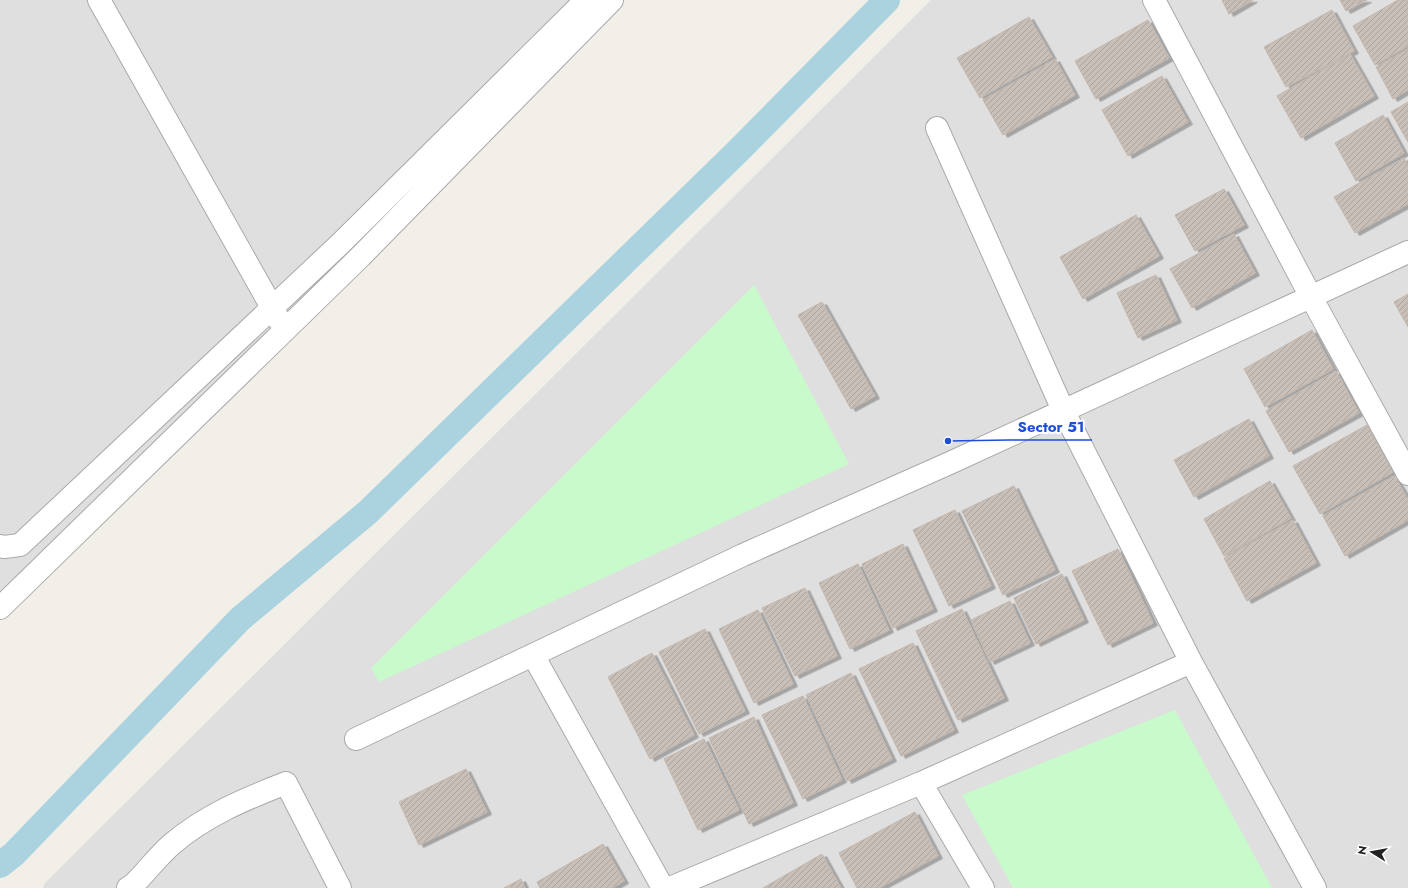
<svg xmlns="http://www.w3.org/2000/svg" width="1408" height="888" font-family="Jost,sans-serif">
  <defs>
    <pattern id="building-hatch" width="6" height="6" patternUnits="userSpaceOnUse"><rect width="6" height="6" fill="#c7bfb8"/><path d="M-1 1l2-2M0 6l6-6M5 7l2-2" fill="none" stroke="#aba49e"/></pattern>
    <filter id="shadow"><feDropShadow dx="4.5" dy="2.5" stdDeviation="0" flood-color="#0004"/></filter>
  </defs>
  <rect width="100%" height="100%" fill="#f2efe9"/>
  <!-- residential -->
  <path fill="#e0dfdf" d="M0,0H621L0,591Z
    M931,0H1408V888H43L45,883Z"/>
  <!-- park -->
  <path fill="#c8facc" d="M754,285L849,464L379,682L371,668Z
    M1175,710L1272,888H1013L962,795Z"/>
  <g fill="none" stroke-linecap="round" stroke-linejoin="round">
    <!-- canal -->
    <path stroke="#aad3df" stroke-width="26" d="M0,865L14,854L240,619L368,512L738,151L887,0"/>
  </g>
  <!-- building -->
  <path fill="url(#building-hatch)" stroke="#c4b6ab" filter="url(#shadow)" d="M1222,0H1253L1229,14Z
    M1340,0H1367L1346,11Z
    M1398,0H1408V46L1375,65L1353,26Z
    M1332,10L1354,51L1286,87L1264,47Z
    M1029,17L1052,57L980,98L957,58Z
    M1148,20L1169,58L1096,99L1075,61Z
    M1408,49V90L1393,99L1376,67Z
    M1350,54L1374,96L1301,138L1277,96Z
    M1055,59L1075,95L1003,135L983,100Z
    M1162,76L1188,122L1128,156L1102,110Z
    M1408,102V142L1391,112Z
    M1383,115L1404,153L1356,181L1335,143Z
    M1404,158L1408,166V204L1355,233L1334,197Z
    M1224,189L1244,225L1195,251L1175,215Z
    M1136,215L1159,256L1083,299L1060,257Z
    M1234,234L1255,273L1192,308L1170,269Z
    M1156,275L1177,320L1138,338L1117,293Z
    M1408,294V327L1394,302Z
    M822,302L875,396L851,409L798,315Z
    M1312,330L1333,369L1265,407L1244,369Z
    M1336,371L1359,413L1289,452L1266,411Z
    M1249,419L1269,456L1194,497L1174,460Z
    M1367,425L1393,472L1320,514L1293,466Z
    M1394,476L1408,499V520L1345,556L1323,516Z
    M1270,481L1291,518L1224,556L1204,519Z
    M1014,486L1055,570L1003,595L962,511Z
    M955,510L991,586L949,606L913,530Z
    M1293,520L1316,563L1247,601L1224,558Z
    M903,544L933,609L893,628L862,564Z
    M1118,549L1153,623L1108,645L1072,571Z
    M858,564L889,630L850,649L819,583Z
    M1062,574L1084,620L1036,644L1014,598Z
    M805,588L837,656L795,676L762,608Z
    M1010,601L1030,643L990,662L971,620Z
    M962,609L1004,698L958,720L916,631Z
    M758,610L793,684L754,703L719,629Z
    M705,629L745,711L699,734L659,652Z
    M913,643L954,730L901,756L859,669Z
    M652,653L694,735L650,759L608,677Z
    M851,673L892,759L847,781L806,695Z
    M803,696L842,780L803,799L762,715Z
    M754,717L793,803L749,824L709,738Z
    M704,739L739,810L698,830L664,759Z
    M466,769L487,812L419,845L399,802Z
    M915,812L938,856L879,888H857L839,853Z
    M603,844L624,881L612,888H540L537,882Z
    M822,854L841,888H763Z
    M521,879L525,888H504Z"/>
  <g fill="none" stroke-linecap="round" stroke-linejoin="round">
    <!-- minor casing -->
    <g stroke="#a9a9a9" stroke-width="24">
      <path id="minor" d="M99,0L279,320
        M1154,0L1311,297L1408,474
        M937,128L1063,410L1191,662L1315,888
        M0,546L4,547L20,545L340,244L586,0
        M0,608L361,256L612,0
        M533,655L663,888
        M356,739L743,555L952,462L1408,252
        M921,783L983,888
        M128,888L134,884C147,871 159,855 172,844C206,815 245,799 286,783L340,888
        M670,888L921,783L1191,662"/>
    </g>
    <!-- minor -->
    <use href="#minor" stroke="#fff" stroke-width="22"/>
  </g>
  <!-- callouts -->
  <path fill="none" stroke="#1d4ed8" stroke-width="1.5" d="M948 441L1009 440H1092"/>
  <circle fill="#1d4ed8" stroke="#fff" stroke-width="1.5" cx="948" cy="441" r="4"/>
  <g font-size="15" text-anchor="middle" font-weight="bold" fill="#1d4ed8" stroke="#fff" stroke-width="4" stroke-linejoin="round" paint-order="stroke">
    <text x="1051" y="432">Sector 51</text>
  </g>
  <!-- north arrow -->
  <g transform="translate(1372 852) rotate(281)" stroke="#ffffff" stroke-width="3" paint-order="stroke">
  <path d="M0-3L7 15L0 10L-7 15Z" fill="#222222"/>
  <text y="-6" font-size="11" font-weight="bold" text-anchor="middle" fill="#222222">N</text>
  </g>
</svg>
